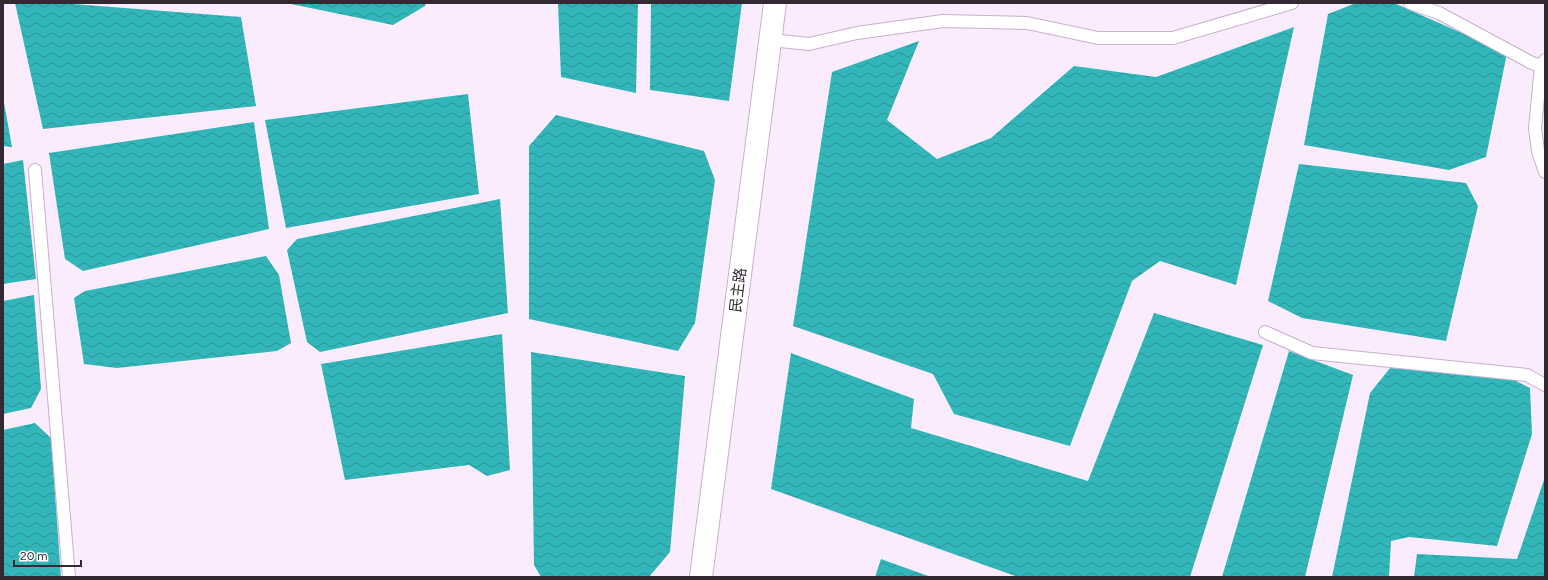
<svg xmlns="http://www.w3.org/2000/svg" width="1548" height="580" font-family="Figtree,'Noto Sans TC',sans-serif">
  <defs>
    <pattern id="water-waves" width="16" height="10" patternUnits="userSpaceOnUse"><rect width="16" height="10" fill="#32b6ba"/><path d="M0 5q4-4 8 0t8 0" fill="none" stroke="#2b9498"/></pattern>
  </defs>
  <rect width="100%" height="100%" fill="#fbecfd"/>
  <!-- water -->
  <path fill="url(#water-waves)" d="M15,3H60L241,17L256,106L43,129Z
    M286,3H426L425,6L393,25Z
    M558,3H638L636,93L561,77Z
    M651,3H742L729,101L650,90Z
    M1356,3H1394L1507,53L1486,157L1449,170L1304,145L1328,14Z
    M1294,27L1236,285L1160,261L1132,281L1070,446L954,414L933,374L793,326L832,72L919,41L887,120L937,159L991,138L1074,66L1156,77Z
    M468,94L479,194L286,228L265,120Z
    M3,97L12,147L3,146Z
    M556,115L704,151L715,180L695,323L678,351L529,319V146Z
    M254,122L269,229L83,271L65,259L49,153Z
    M23,160L36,279L3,284V164Z
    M1299,164L1466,183L1478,206L1446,341L1302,318L1268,301Z
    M500,199L508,313L320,352L307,342L287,250L297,239Z
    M266,256L279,275L291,343L277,351L117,368L84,364L74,298L85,291Z
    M34,295L41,389L31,408L3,414V301Z
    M1154,313L1263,345L1190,577H1018L771,489L791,353L914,399L911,428L1088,481Z
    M502,334L510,470L487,476L469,465L345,480L321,364Z
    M1289,351L1353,375L1305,577H1222Z
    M531,352L685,376L670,552L649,577H541L534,565Z
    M1390,368L1508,377L1530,388L1532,434L1497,546L1409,537L1391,541L1389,577H1332L1370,393Z
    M35,423L51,438L61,577H3V430Z
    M1545,477V577H1414L1417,554L1517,559Z
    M881,559L931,577H875Z"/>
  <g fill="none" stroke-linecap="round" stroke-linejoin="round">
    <!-- service casing -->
    <g stroke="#c7b0cb" stroke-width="14">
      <path id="service" d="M1410,3L1439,13L1532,63L1541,66L1545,60
        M771,40L809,44L857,33L943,21L1027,23L1098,38H1173L1292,3
        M1541,66L1535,128L1538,151L1545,172
        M35,170L69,577
        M1265,332L1312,353L1527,375L1545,385"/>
    </g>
    <!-- tertiary casing -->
    <g stroke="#c7b0cb" stroke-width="24">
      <path id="tertiary" d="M701,577L775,3"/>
    </g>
    <!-- service -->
    <use href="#service" stroke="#fff" stroke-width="12"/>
    <!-- tertiary -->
    <use href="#tertiary" stroke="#fff" stroke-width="22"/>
  </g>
  <g text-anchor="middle" stroke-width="3.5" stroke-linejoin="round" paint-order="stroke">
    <!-- street labels -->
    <g font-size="15" fill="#322933" stroke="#fff">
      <text transform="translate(738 290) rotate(-83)" y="5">民主路</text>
    </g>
  </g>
  <!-- border -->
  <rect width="1548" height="580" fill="none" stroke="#322933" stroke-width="8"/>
  <!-- scale -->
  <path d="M14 560v6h67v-6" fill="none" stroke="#322933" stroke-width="2"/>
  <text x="20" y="560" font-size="12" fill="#322933" stroke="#ffffff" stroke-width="3" paint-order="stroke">20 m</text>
</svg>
